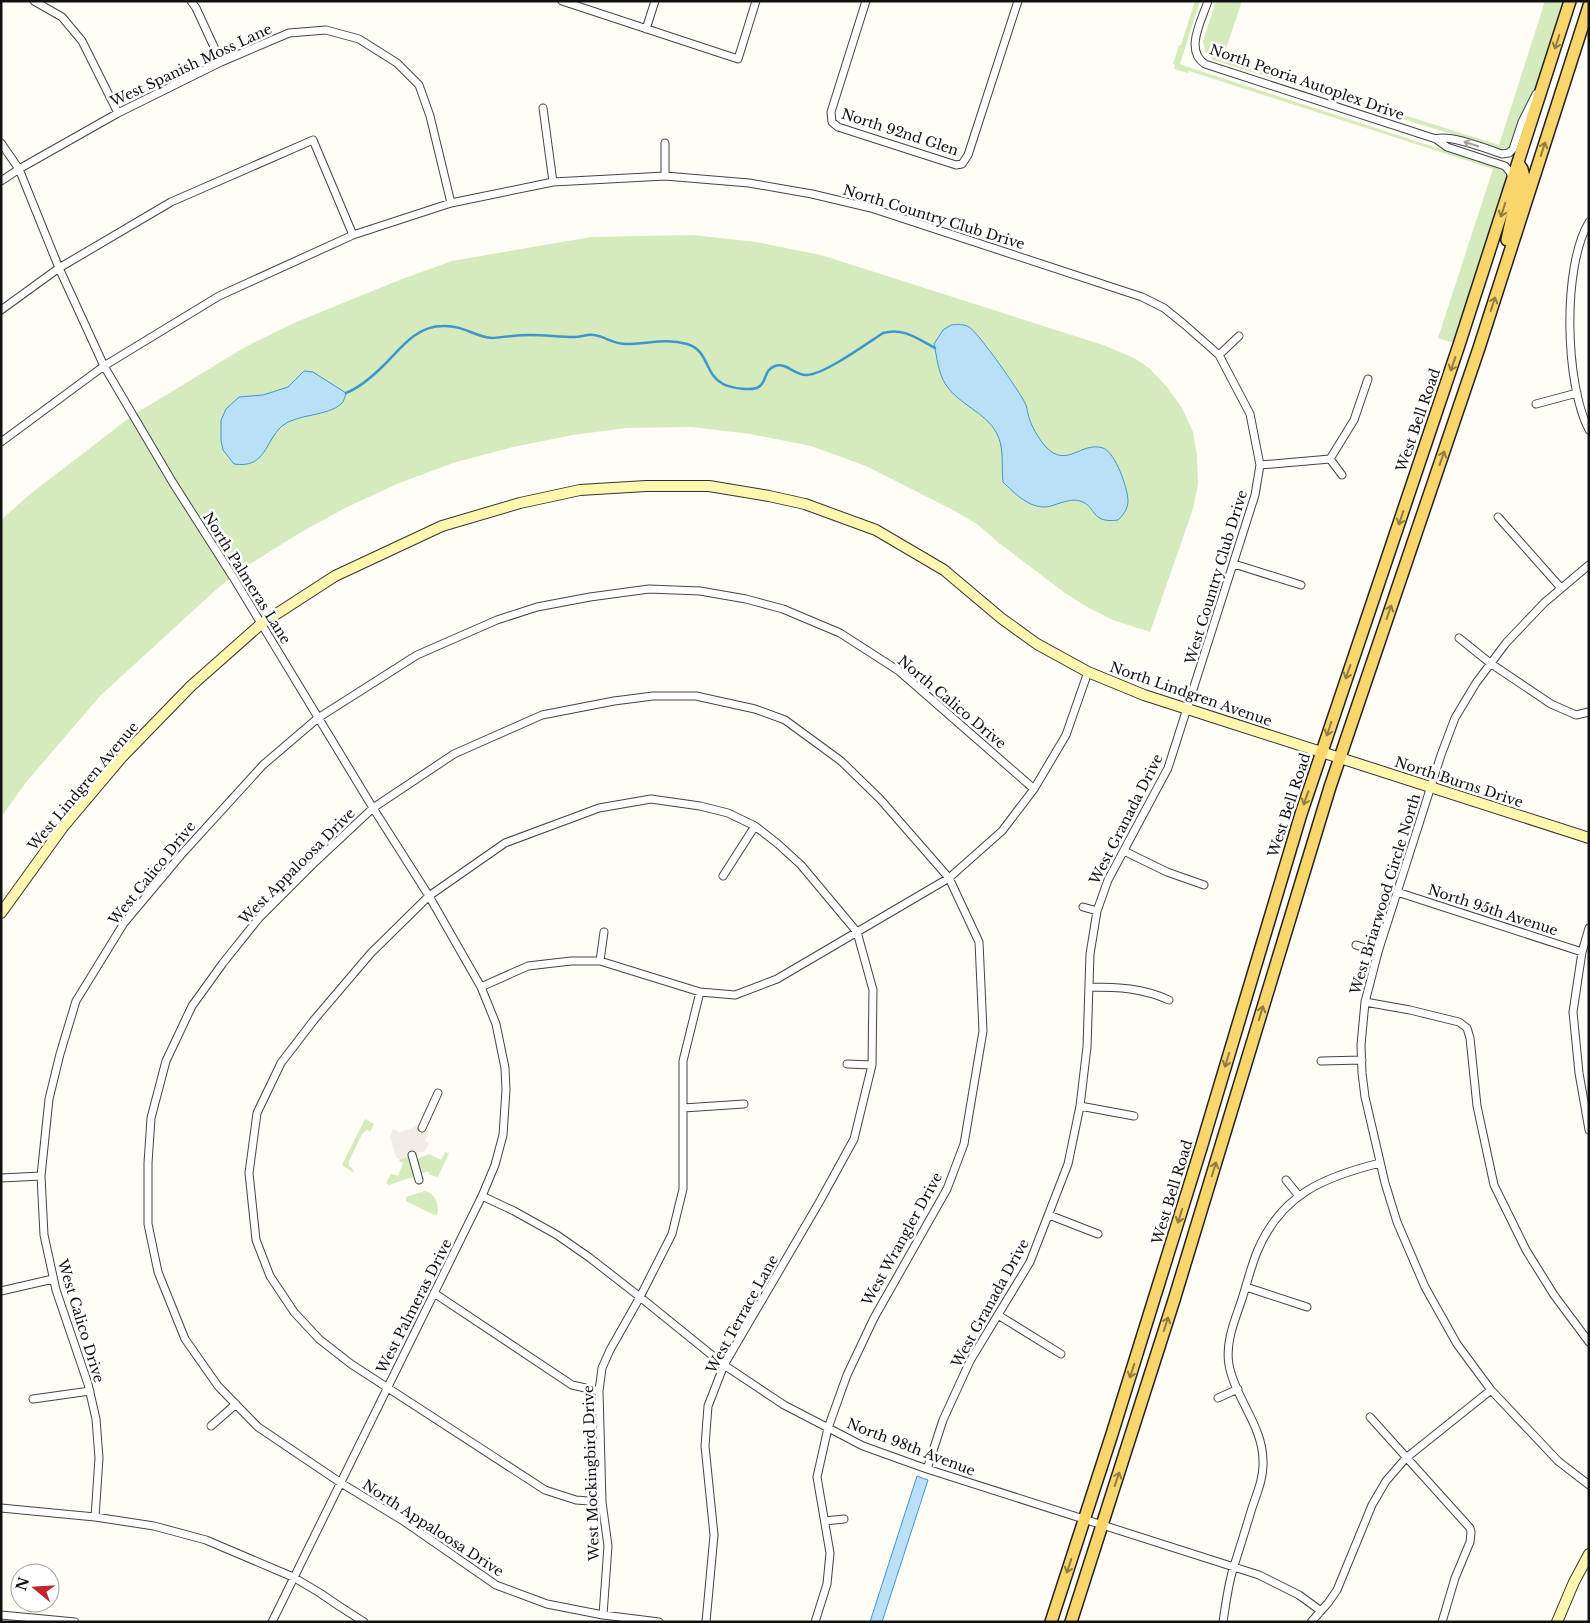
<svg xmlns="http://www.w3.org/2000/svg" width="1590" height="1623" font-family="'Libre Baskerville',serif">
  <rect width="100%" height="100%" fill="#fffdf5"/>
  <!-- green -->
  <path fill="#d5ebbd" d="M1195,1H1200L1180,64L1182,65L1502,169L1506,172L1507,176L1454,343L1438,338L1493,169L1189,71L1188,73L1174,69L1175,65L1173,64L1179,45H1181Z
    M1216,1H1242L1223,58L1499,145L1545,1L1562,2L1538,83L1520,117L1511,147L1506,151L1213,60L1205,52L1203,41Z
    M693,235L756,242L821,255L1103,345L1134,358L1149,368L1167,387L1182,408L1193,432L1197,456L1198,484L1193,509L1150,632L1113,620L1089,608L1065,593L999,543L977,524L955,511L866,466L811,446L750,434L691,427L626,428L573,435L513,447L453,463L397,484L345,508L298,534L247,566L219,587L101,695L27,781L1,817V520L29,495L133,415L247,346L294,323L397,281L452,261L591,237Z
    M365,1119L374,1124L370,1132L367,1130L362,1134L349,1161V1166L352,1168L354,1173L342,1165Z
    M445,1152L449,1153L438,1177L430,1175L428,1171L421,1174L416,1159L429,1154L441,1160Z
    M409,1156L415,1176L389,1185L386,1183L391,1174L398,1176L403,1163L399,1161L400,1159Z
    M425,1191C435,1193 440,1205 437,1215L432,1214L406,1201V1197Z"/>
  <!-- plaza -->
  <path fill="#f1ede2" d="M416,1125L429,1132L425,1141L429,1143L425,1151L399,1159L396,1158L390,1137L393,1129L400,1132L415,1127Z"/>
  <!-- water -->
  <path fill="#b9e0f7" stroke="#3f96cf" d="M951,325C957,324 964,324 969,327C978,332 1020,392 1025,403C1027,406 1027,411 1028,414C1031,426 1038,438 1046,447C1067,469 1081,441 1103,448C1115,452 1128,488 1128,501C1128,509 1123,515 1118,520C1090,524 1097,506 1080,501C1074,499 1067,501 1060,503C1056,504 1050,507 1046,507C1029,508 1014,493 1003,482C1001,466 1005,447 996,432C986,413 957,403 946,385C938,373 937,357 934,344L943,330Z
    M304,371L313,372L346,393C345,396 344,402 341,404C329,416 296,414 282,426C265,441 266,469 234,464L223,450L221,440V420L226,409L239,397L263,395L288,387Z
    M917,1476L928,1480L882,1622H870Z"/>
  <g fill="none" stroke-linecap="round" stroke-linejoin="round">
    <!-- stream -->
    <path stroke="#3f96cf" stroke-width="2.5" d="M346,393C361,387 373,376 384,365C401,348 416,326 443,326C463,325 475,337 492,338C504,337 517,335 530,335C545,335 560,337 575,337C581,337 587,334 594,335C604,336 613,344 626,344C647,344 666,338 687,344C709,350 704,374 723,384C731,388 754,392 760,386C767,380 764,370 775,366C787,362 795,376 807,375C825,374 866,344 883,333C903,327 918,339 935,348"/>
    <!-- street casing -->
    <g stroke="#444" stroke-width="9">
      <path id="street" d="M34,1L62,17L82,41L118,113
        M191,1L196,8L221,62
        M562,1L738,59L756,1
        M866,1L831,112L832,122L838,127L956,165L962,164L968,155L1018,1
        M1208,1C1202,20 1184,50 1205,64L1436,139L1447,147L1505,166L1510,172L1512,178
        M646,29L655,1
        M543,108L553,182
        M1436,139C1449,134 1487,149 1502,154L1509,153L1513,149L1522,122L1536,94
        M1,143L19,169L59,268L104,366L173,483L233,577L373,808L429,896L481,987L496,1024L505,1068L506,1090L503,1135L495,1165L482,1196L272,1622
        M665,143V176
        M1,181L19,169L118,113L221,62L289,33L326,30L359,39L397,63L419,85L430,116L451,203
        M1589,222C1562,267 1565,384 1589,430
        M1,310L59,268L171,202L313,140L353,235
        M1219,355L1239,336
        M1536,404L1577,393
        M1,442L104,366L219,296L353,235L451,203L553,182L665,176L749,183L812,194L871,208L1142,297L1164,308L1185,325L1219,355L1250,414L1260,465L1255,495L1168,768L1108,880L1097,911L1090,954L1087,1047L1080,1106L1068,1164L1030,1262L970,1361L943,1420L927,1469
        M1330,459L1342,475
        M1260,465L1330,459L1354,420L1368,379
        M1498,517L1561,588
        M1234,564L1301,585
        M1589,565L1544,603L1506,643L1476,683L1455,718L1441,755L1378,952L1365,1002L1361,1045L1362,1073L1365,1097L1385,1183L1397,1222L1425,1287L1457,1344L1491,1390L1558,1461L1589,1485
        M1459,638L1490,663L1551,704L1576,715L1589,712
        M1124,851L1167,872L1204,885
        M723,876L755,826
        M1397,892L1582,952
        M1083,907L1097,911
        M1589,928L1582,952L1573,1012L1579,1073L1589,1130
        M1356,945L1378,952
        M600,961L604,932
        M481,987L528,966L571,961H600L700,992L735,995L777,979L949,878L1002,831L1034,789L1066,735L1088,672
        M1089,987C1119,987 1142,988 1169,1000
        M1365,1002L1410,1010L1459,1022L1467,1028L1470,1038L1477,1106L1494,1185L1526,1250L1554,1295L1589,1342
        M1321,1061L1362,1060
        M847,1064L872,1065
        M1080,1106L1134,1116
        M683,1108L744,1104
        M422,1128L438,1093
        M412,1155L419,1180
        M1,1178L41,1176
        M1286,1180L1299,1196
        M482,1196L514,1211L557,1235L590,1258L640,1297L724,1365L784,1405L863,1446L927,1469L1259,1575L1299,1595L1321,1611
        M1049,1215L1098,1234
        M1246,1287L1307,1307
        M1,1291L53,1279
        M434,1293L572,1385L599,1391
        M998,1315L1061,1354
        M1218,1398L1238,1389
        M33,1399L90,1391
        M1370,1417L1470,1528L1471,1532L1470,1542L1455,1578L1442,1622
        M211,1426L236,1404
        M602,1502L576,1500L545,1490L351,1364L319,1339L294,1312L270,1276L256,1240L249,1173L257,1113L281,1063L314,1020L371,953L429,896L505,843L599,808L651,799L700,806L728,813L755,826L778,844L801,865L857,932L873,990L872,1065L854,1139L820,1201L724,1365L708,1406L705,1446L714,1535L706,1622
        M1,1508L95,1517L154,1526L206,1540L293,1577L320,1593L339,1606L364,1622
        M95,1517L99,1458L96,1419L88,1384L56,1290L44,1235L41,1176L49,1099L60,1054L76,1001L124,923L181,855L263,765L318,718L417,655L497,620L537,607L590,597L649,589L700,591L746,599L783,609L840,633L899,671L1034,789
        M825,1521L844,1519
        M1,1615L75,1622
        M603,1615L608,1546L602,1502L599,1391L602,1368L610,1350L640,1297L672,1234L683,1189V1061L700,992
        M659,1622L603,1615L547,1604L496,1585L405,1522L341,1483L258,1427L218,1386L185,1339L158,1272L148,1224V1163L151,1118L166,1061L192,1006L223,963L259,918L312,865L373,808L454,754L542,715L614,701L653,696H696L755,709L785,720L841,761L880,799L949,878L979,942L983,1031L964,1144L947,1189L874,1318L847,1375L828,1428L817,1477L830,1553L827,1584L815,1622
        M1223,1622C1226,1603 1228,1584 1234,1566C1240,1547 1246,1528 1252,1508C1257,1493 1264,1477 1263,1461C1263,1426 1235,1398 1229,1365C1225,1342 1235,1320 1242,1299C1247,1283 1251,1267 1257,1252C1281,1194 1324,1177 1380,1163
        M1311,1622L1328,1603L1337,1590L1372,1505L1386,1481L1406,1458L1491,1390"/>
    </g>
    <!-- secondary casing -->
    <g stroke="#333" stroke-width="12">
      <path id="secondary" d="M1,913L63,827L122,757L191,686L261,624L335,576L442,526L520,503L580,490L646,486H709L769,496L805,504L876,530L944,570L1001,618L1037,644L1088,672L1144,695L1589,838
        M1557,1622L1574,1582L1589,1554"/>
    </g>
    <!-- primary casing -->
    <g stroke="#222" stroke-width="14">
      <path id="primary" d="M1507,240L1512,217L1524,177L1522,169L1518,163
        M1051,1622L1112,1434L1201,1148L1301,814L1459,345L1570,1
        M1071,1622L1174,1300L1330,787L1479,348L1589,6"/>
    </g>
    <!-- street -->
    <use href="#street" stroke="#fff" stroke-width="7"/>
    <!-- secondary -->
    <use href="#secondary" stroke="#fff6b0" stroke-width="10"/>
    <!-- primary -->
    <use href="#primary" stroke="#f9d66b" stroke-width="11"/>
  </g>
  <!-- one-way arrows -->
  <defs><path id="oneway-shaft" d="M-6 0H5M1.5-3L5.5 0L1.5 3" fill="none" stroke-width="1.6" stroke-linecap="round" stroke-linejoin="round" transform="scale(1.25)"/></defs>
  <g stroke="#917d42">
    <use href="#oneway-shaft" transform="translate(1557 42) rotate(108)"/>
    <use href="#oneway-shaft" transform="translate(1543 149) rotate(-72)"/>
    <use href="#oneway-shaft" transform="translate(1503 210) rotate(108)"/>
    <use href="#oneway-shaft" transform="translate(1493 304) rotate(-72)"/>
    <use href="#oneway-shaft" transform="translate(1453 364) rotate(109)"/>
    <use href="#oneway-shaft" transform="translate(1442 458) rotate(-71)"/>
    <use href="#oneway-shaft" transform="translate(1401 518) rotate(109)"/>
    <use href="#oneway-shaft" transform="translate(1389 612) rotate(-71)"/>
    <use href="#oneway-shaft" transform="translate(1348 672) rotate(109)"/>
    <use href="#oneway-shaft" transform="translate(1329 729) rotate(108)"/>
    <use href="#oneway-shaft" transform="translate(1306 798) rotate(109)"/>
    <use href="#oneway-shaft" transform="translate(1261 1013) rotate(-73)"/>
    <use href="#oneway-shaft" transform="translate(1227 1060) rotate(107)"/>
    <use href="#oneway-shaft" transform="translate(1214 1169) rotate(-73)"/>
    <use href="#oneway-shaft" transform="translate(1180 1216) rotate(107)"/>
    <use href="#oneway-shaft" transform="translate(1166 1324) rotate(-72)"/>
    <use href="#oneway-shaft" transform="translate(1132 1371) rotate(108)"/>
    <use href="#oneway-shaft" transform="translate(1117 1479) rotate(-71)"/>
    <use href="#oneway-shaft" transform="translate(1069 1566) rotate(108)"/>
  </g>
  <use stroke="#a0a0a0" href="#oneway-shaft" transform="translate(1471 144) rotate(-162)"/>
  <g text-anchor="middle" stroke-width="5" stroke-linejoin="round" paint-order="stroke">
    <!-- street labels -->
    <g font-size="14" fill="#111" stroke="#fff">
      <text transform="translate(191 65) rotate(-25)" y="5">West Spanish Moss Lane</text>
      <text transform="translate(1307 82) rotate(19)" y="5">North Peoria Autoplex Drive</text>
      <text transform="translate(900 132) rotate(18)" y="5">North 92nd Glen</text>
      <text transform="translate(934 217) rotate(17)" y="5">North Country Club Drive</text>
      <text transform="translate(1418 420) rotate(-71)" y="5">West Bell Road</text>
      <text transform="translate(1216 577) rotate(-73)" y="5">West Country Club Drive</text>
      <text transform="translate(247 578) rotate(58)" y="5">North Palmeras Lane</text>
      <text transform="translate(1191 694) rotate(19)" y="5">North Lindgren Avenue</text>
      <text transform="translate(952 702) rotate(40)" y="5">North Calico Drive</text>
      <text transform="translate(1459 782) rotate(18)" y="5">North Burns Drive</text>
      <text transform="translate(83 786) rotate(-50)" y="5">West Lindgren Avenue</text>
      <text transform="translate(1289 805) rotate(-72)" y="5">West Bell Road</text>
      <text transform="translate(1126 819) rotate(-63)" y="5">West Granada Drive</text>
      <text transform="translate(297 866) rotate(-45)" y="5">West Appaloosa Drive</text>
      <text transform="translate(152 873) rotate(-51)" y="5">West Calico Drive</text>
      <text transform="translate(1385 894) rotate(-73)" y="5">West Briarwood Circle North</text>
      <text transform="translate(1493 910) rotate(18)" y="5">North 95th Avenue</text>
      <text transform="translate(1172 1192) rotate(-73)" y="5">West Bell Road</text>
      <text transform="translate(902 1239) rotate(-61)" y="5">West Wrangler Drive</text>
      <text transform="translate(990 1303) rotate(-61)" y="5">West Granada Drive</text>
      <text transform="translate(414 1306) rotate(-63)" y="5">West Palmeras Drive</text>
      <text transform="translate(742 1314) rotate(-61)" y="5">West Terrace Lane</text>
      <text transform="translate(81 1321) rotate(73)" y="5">West Calico Drive</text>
      <text transform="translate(911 1447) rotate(21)" y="5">North 98th Avenue</text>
      <text transform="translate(591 1473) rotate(-92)" y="5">West Mockingbird Drive</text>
      <text transform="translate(433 1528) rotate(33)" y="5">North Appaloosa Drive</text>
    </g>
  </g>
  <!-- border -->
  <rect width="1590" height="1623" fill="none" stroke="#111111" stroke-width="5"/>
  <!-- north arrow -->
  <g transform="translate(35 1588) rotate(288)"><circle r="24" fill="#ffffff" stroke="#a0a0a0"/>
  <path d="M0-4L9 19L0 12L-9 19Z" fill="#c4262e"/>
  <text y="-8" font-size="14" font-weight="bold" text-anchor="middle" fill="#111111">N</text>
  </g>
</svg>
